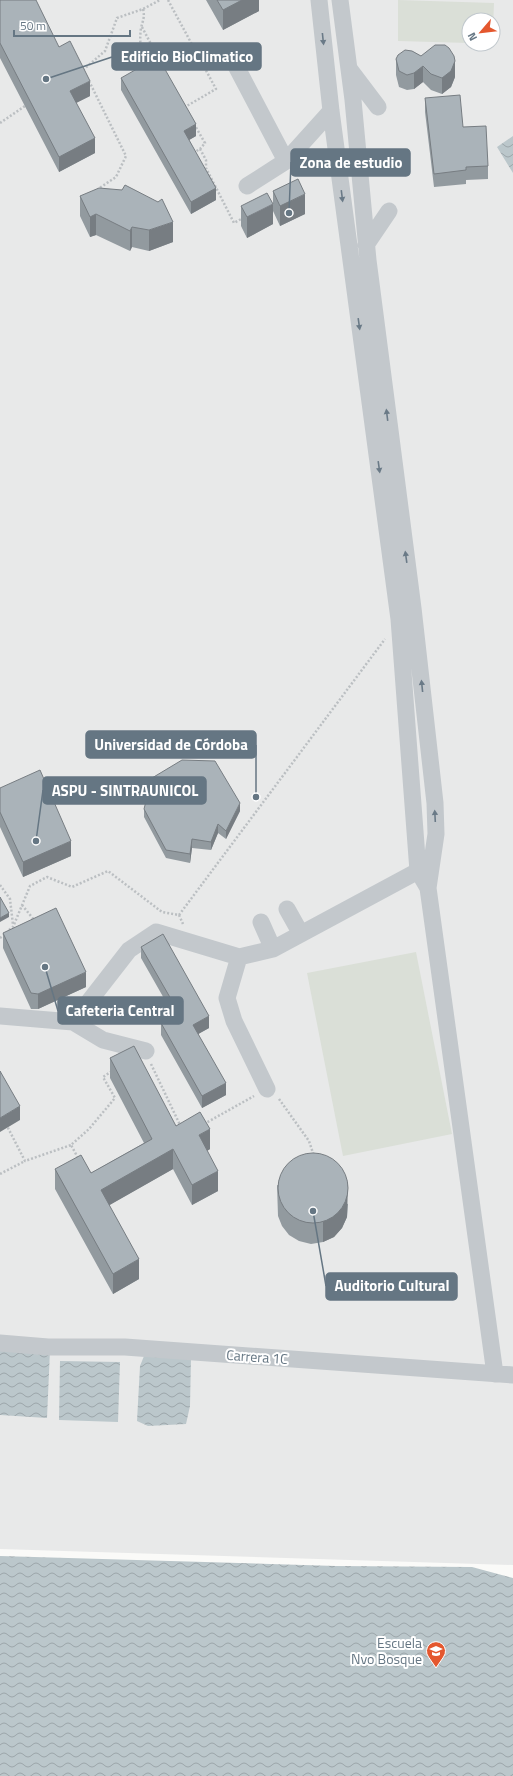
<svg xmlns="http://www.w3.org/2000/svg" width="513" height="1776" font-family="'Titillium Web',sans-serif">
  <defs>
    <pattern id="water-waves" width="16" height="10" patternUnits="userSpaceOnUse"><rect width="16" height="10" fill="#bbc7cb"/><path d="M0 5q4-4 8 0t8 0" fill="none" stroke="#9ca6aa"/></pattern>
  </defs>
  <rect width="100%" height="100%" fill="#fafaf8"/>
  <!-- built -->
  <path fill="#e8e9e9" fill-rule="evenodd" d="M0,0H513V1565L0,1549ZM469,20H493V44H469Z"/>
  <!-- pitch -->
  <path fill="#dadfd7" d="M398,0L494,3L493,27V20H469V43L398,41Z
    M416,952L452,1134L343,1156L307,973Z"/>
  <!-- water -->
  <path fill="url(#water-waves)" d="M513,136V173L497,147Z
    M0,1347L50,1350L47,1418L0,1415Z
    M144,1356L191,1358L190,1406L186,1424L148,1426L137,1421L140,1366Z
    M60,1361L120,1362L118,1422L59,1420Z
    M0,1556L336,1566L472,1567L513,1578V1776H0Z"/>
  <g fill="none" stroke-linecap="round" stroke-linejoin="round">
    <!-- path -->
    <path stroke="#bbbfc2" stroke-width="2.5" stroke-dasharray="2 2" stroke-linecap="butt" d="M168,0L216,89L185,107
      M143,9C145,17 143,20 141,28C139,42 141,54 146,67
      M142,27L163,67
      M83,70L105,51L117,18L143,9L160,0
      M89,81L126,156L116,177L98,189
      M0,123L25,106
      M194,124L205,143L200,149
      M193,153L200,149L206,160V168L234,223L243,218
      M0,885L10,899L13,925
      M22,905L35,921
      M179,915L183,924
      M9,930L13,927L30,886L47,877L72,887L108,871L162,912L179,915L385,639
      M0,938L5,934
      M151,1064L181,1127
      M279,1099L309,1141L314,1156
      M6,1124L25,1161L71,1145
      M204,1124L254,1096
      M78,1158L71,1145L89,1129L115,1098L103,1077L112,1071
      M0,1174L25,1161"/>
    <!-- minor -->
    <path stroke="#c3c8cc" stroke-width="17" d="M319,0L331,111L399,619L418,871L428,888
      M340,0L353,100L368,260L413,608L435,803L436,834L428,888L495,1374
      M236,66L286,161
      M350,70L378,107
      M247,186L286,161L331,111
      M366,245L389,211
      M287,909L301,934
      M261,922L273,949
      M239,957L227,998L234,1021L267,1089
      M0,1016L73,1022L129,950L156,932L239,957L273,949L418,871L426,863
      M73,1022L103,1040L146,1051
      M0,1343L48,1347H125L513,1375"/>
  </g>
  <!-- wall -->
  <path fill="#929a9f" d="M0,0L59,47L90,96L76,103L95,153L59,172L0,58Z
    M206,0H259V11L223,30Z
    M412,51L455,77L451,87L442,94L431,90L423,82L414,89L407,90L399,87L396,75V59Z
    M121,78L196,136L189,140L216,200L191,214L121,90Z
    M425,98L463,127L488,166V179L466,180V184L434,187L425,112Z
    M273,191L305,214L280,226L273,211Z
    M80,196L173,242L149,251L132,247L130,251L96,235L90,237L80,216Z
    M241,206L273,224L247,238L241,226Z
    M0,788L71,856L23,877L0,827Z
    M144,809L240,811L226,839L218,833L211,850L192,848L190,863L166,858L144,817Z
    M3,933L86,987L38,1009H31L3,948Z
    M141,947L209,1028L198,1034L226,1095L202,1108L161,1035V1023L174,1016L141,958Z
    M110,1058L176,1126L210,1149L207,1151L218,1191L192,1205L173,1169L109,1205L139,1279L113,1294L55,1189V1169L91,1173L144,1143L110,1078Z
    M277,1185L348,1204L347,1217L342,1228L334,1237L323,1242L311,1244L299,1241L289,1235L282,1226L278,1216Z"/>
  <!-- shaded-wall -->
  <path fill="#777d82" d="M242,0H259V11L223,30V10Z
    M455,61V77L451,87L442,94V78Z
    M423,66V82L414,89V73Z
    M90,81V96L70,106V91Z
    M196,124V136L184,143V131Z
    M95,138V153L59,172V157Z
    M216,188V200L191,214V202Z
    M305,194V214L280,226V206Z
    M273,204V224L247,238V217Z
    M96,214V235L90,237V217Z
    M173,222V242L149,251V230Z
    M132,227V247L130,251V231Z
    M240,803V811L226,839V831Z
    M218,824V833L211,850V842Z
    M192,839V848L190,863V854Z
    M71,841V856L23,877V862Z
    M9,913V917L0,922V918Z
    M86,972V987L38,1009V994Z
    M209,1016V1028L193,1037V1025Z
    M226,1083V1095L202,1108V1096Z
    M20,1106V1120L0,1132V1118Z
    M210,1129V1149L199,1156V1135Z
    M173,1149V1169L101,1210V1190Z
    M218,1171V1191L192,1205V1185Z
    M348,1184L347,1217L342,1228L334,1237L323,1242V1222Z
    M139,1259V1279L113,1294V1274Z"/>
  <!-- building -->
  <path fill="#aab3b9" stroke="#777d82" d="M0,0H36L59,47L70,41L90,81L70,91L95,138L59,157L0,43Z
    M217,0H242L223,10Z
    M435,45H445L449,48L454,56L455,61L451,71L442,78L431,74L423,66L414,73L407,75L399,71L396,59L398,55L405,50L412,51L421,56Z
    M158,57L196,124L184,131L216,188L191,202L121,78Z
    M460,95L463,127L486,126L488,166L466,167V170L434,174L425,98Z
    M298,179L305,194L280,206L273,191Z
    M125,185L158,202L162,199L173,222L149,230L132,227L130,231L96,214L90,217L80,196L99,188L122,190Z
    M267,193L273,204L247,217L241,206Z
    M182,760L215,761L240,803L226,831L218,824L211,842L192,839L190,854L166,850L144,809L152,778Z
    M40,770L71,841L23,862L0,812V788Z
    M0,897L9,913L0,918Z
    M56,908L86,972L38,994L31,993L3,933Z
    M163,934L209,1016L193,1025L226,1083L202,1096L161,1023L179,1013L141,947Z
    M134,1046L176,1126L200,1112L210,1129L199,1135L218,1171L192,1185L173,1149L101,1190L139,1259L113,1274L55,1169L81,1155L91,1173L152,1139L110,1058Z
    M0,1071L20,1106L0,1118Z
    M278 1188a35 35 0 1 1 70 0a35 35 0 1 1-70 0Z"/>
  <!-- one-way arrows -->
  <defs><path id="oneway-solid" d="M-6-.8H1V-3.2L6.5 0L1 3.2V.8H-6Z"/></defs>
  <g fill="#6a7a87">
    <use href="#oneway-solid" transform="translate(323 39) rotate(84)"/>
    <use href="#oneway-solid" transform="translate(342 196) rotate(83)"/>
    <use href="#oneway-solid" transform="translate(359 324) rotate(82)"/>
    <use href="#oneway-solid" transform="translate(387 415) rotate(-97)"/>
    <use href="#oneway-solid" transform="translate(379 467) rotate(82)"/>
    <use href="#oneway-solid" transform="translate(406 557) rotate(-98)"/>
    <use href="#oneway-solid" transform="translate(422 686) rotate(-96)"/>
    <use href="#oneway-solid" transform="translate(435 816) rotate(-93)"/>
  </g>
  <!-- icons -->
  <defs>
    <g id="school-pin" transform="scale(1)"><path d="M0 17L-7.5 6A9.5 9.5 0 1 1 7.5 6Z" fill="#e4572e" stroke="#fff"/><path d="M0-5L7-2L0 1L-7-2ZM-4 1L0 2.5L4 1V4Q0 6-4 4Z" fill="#fff"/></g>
  </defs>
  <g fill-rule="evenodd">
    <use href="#school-pin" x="436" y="1651"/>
  </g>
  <g text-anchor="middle" stroke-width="4" stroke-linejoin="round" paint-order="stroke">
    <!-- street labels -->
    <g font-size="14" fill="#657683" stroke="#fff">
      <text transform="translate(257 1357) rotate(4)" y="5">Carrera 1C</text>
    </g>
    <!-- poi labels -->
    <g font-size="14" fill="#657683" stroke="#fff" text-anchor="end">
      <text x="422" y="1648">Escuela<tspan x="422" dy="16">Nvo Bosque</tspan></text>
    </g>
  </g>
  <!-- callouts -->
  <path fill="none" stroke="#657683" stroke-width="1.5" d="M46 79L112 57M289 213L291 162M256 797L256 745M36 841L43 790M45 967L58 1011M313 1211L326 1286"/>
  <g fill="#657683" stroke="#fff" stroke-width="1.5">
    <circle cx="46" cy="79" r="4"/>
    <circle cx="289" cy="213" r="4"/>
    <circle cx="256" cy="797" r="4"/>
    <circle cx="36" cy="841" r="4"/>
    <circle cx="45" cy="967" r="4"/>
    <circle cx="313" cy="1211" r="4"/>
  </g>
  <g fill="#657683" stroke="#657683" stroke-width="1.5">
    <rect x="112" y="43" width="149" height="27" rx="4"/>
    <rect x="291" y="149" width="119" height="27" rx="4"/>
    <rect x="86" y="731" width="170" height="27" rx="4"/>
    <rect x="43" y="777" width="163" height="27" rx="4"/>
    <rect x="58" y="997" width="125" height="27" rx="4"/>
    <rect x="326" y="1273" width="131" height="27" rx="4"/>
  </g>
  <g font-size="15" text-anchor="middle" font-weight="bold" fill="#fff">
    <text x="187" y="62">Edificio BioClimatico</text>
    <text x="351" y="168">Zona de estudio</text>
    <text x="171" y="750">Universidad de Córdoba</text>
    <text x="125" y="796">ASPU - SINTRAUNICOL</text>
    <text x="120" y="1016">Cafeteria Central</text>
    <text x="392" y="1291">Auditorio Cultural</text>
  </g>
  <!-- north arrow -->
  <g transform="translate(481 32) rotate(242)"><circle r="19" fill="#ffffff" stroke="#c1c8cd"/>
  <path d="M0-3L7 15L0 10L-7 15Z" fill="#e4572e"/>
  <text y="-6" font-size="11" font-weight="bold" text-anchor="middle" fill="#657683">N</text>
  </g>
  <!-- scale -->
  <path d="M14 30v6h116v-6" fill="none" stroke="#657683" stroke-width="2"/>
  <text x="20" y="30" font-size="12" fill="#657683" stroke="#ffffff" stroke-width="3" paint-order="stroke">50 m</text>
</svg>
